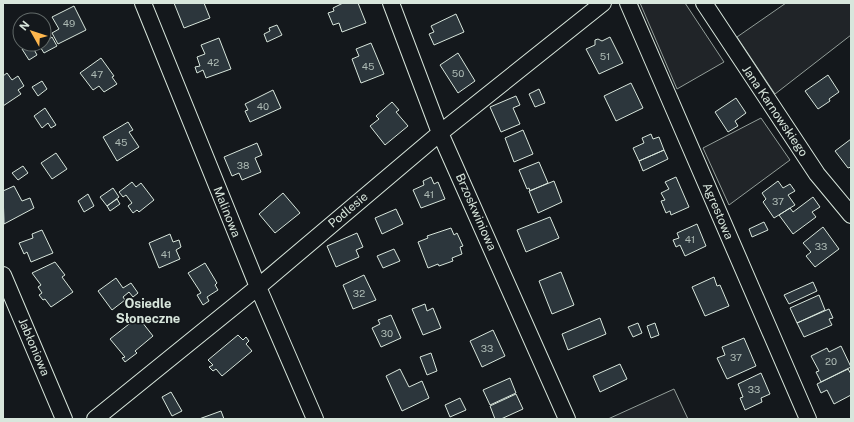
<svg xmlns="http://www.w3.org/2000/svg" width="854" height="422" font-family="'Public Sans',sans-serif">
  <rect width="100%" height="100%" fill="#14181c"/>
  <!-- green -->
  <path fill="#202428" stroke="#939e99" d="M640,3H685L724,62L677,89Z
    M786,3H851V35L775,94L737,37Z
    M761,118L790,160L729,205L703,148Z
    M674,389L688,419H608Z"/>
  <!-- building -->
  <path fill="#2c363c" stroke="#d8e6dc" d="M174,3H204L210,18L184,28Z
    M343,3H358L366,23L342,32L339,23L333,25L328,13L334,11L333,8Z
    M74,6L86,30L58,44L52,33L59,29L52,17Z
    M456,14L464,32L434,45L429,34L434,32L431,26Z
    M277,25L282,35L267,42L264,34L270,31L269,28Z
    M52,37L57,46L44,53L39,45L44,44V42Z
    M610,37L623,63L599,74L586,49L595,45V40L598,39L602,41Z
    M219,38L231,69L206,78L203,70L197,73L195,67L200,66L197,57L205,54L201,45Z
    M371,43L384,74L361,83L352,59L359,56L356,49Z
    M31,44L37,55L29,60L22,49Z
    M458,53L475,81L458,93L440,65Z
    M101,58L114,76L112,77L117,84L104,92L99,86L93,90L80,73Z
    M7,73L12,80L18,76L24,86L18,90L21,94L3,106V76Z
    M828,75L839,92L829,99L830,101L818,109L805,91Z
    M42,81L47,89L38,96L32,87Z
    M631,83L643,108L616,121L604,96Z
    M539,89L545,103L535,107L529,94Z
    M273,90L281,108L250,122L245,111L248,110L245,104Z
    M516,96L520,105L513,108L520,124L501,132L490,107Z
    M736,98L746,113L735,121L738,126L728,132L715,112Z
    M392,102L399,110L396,112L408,126L385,145L370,126L379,119L376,116Z
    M45,108L56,125L51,128L48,123L42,128L34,116Z
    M128,122L133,130L129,132L139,147L117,161L103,137Z
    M523,130L533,154L514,162L505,138Z
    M651,134L653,139L659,137L664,150L639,161L633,148L644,143L642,138Z
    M851,139V167L848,168L835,151Z
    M257,143L262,155L255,158L261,172L242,180L239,173L232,176L224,157Z
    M664,150L668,159L643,171L639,161Z
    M56,153L67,169L52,179L41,163Z
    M539,162L548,183L530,191L529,188L527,189L519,170Z
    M23,166L28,173L18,180L12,173Z
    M431,177L434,184L438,182L445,199L421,208L413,190L424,185L423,181Z
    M676,177L689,207L671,215L670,211L666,213L661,201L665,200L661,193L669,189L665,182Z
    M554,181L562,202L538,213L529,191Z
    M778,181L783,188L790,184L795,191L788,195L795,205L774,218L763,202L766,199L762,193Z
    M132,182L136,187L141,183L154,200L139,212L137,210L133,213L128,206L132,203L126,195L123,197L119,192Z
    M14,186L22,201L30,198L34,208L4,224L3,191Z
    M113,188L119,197L107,206L100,197Z
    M283,193L300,213L275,233L259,214Z
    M88,194L94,206L84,212L78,201Z
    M813,197L820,207L812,212L816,217L793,234L779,215L790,208L793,212Z
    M117,199L120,204L110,211L107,206Z
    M396,209L403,224L382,234L375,218Z
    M550,217L559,238L526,252L517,230Z
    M764,222L768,230L752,237L749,229Z
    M697,224L706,246L685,256L680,245L676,247L673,240L679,238L677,233Z
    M823,227L839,249L815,267L806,256L811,252L803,243Z
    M451,228L454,235L457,233L463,246L460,247L462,254L452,258L453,261L439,266L438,264L428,268L418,242L428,238L427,236Z
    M42,230L53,253L31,262L27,252L24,254L19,243L33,238L32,234Z
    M357,233L363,247L356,250L359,257L336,267L327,246Z
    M170,234L173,242L179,240L181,247L176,250L180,259L159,268L149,243Z
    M394,249L400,261L383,268L377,256Z
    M55,262L65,275L62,277L73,292L51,307L45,299L43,300L39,295L42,293L38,287L41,285L32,273Z
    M205,263L217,283L215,285L218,290L207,297L209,301L203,305L197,295L201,293L188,273Z
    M561,272L574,305L552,314L539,281Z
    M364,275L376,300L353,309L343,285Z
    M714,277L717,286L720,285L729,306L705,316L692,287Z
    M116,278L123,288L131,283L138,293L133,297L129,292L123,297L125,300L112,310L98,291Z
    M813,282L817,291L789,304L784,295Z
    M819,295L825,310L797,323L790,308Z
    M425,304L427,311L433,308L441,328L423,335L412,309Z
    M829,309L833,318L829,319L832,325L804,337L797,323Z
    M391,315L401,338L381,347L372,328L380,324L378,320Z
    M138,317L153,336L135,351L137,353L125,362L122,358L125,357L110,339Z
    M600,318L606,334L568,350L562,334Z
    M638,323L642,333L633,337L628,327Z
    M655,323L659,335L651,338L647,326Z
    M493,330L505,356L482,367L470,341Z
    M238,335L243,340L246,337L249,341L246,344L252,351L222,376L216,369L213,371L209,367L213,365L208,360Z
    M744,338L756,366L727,379L717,358L725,355L722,347Z
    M841,346L851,367L821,382L816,372L819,371L811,356L827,348L829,352Z
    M431,353L437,371L427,375L420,357Z
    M620,364L627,379L600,392L593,376Z
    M400,369L409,387L422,381L429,398L402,411L386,376Z
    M848,369L851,374V395L834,404L827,390L821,393L817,384Z
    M761,373L770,394L761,398L762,402L745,410L740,398L743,397L738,384Z
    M510,378L516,393L490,405L483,390Z
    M171,392L182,411L172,416L162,397Z
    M516,394L523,409L501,419H495L490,406Z
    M460,398L466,410L450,417L445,405Z
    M221,411L224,419H199Z"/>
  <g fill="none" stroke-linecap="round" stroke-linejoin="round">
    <!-- street casing -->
    <g stroke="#d8e6dc" stroke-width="18">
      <path id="street" d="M143,3L258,287L315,419
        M391,3L440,133L567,419
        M628,3L808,419
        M704,3L817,174L851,215
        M3,275L64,419
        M95,419L258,287L440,133L603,3"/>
    </g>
    <!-- street -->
    <use href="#street" stroke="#14181c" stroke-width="16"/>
  </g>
  <g text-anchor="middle" stroke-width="3" stroke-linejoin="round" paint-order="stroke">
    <!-- number labels -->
    <g font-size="10" fill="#adbab4">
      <text x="69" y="27">49</text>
      <text x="605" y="60">51</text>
      <text x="213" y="66">42</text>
      <text x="368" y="70">45</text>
      <text x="458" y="77">50</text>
      <text x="97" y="78">47</text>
      <text x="263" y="110">40</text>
      <text x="121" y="146">45</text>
      <text x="243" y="169">38</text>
      <text x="429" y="198">41</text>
      <text x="778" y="205">37</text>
      <text x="690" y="243">41</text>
      <text x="821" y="250">33</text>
      <text x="166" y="258">41</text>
      <text x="359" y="297">32</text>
      <text x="387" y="337">30</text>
      <text x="487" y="352">33</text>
      <text x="736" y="361">37</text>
      <text x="831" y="365">20</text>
      <text x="754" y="393">33</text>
    </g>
    <!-- street labels -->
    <g font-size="12" fill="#d8e6dc" stroke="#14181c">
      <text transform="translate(775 111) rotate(56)" y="4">Jana Karnowskiego</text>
      <text transform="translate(348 210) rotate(-40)" y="4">Podlesie</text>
      <text transform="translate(718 211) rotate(67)" y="4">Agrestowa</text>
      <text transform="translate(227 212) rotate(68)" y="4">Malinowa</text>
      <text transform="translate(476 212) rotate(66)" y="4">Brzoskwiniowa</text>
      <text transform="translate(34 347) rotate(67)" y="4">Jabłoniowa</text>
    </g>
    <!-- neighbourhood labels -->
    <g font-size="13" font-weight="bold" fill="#d8e6dc" stroke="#14181c">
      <text x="148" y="308">Osiedle<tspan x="148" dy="15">Słoneczne</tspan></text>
    </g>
  </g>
  <!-- border -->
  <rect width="854" height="422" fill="none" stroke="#d8e6dc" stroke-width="8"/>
  <!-- north arrow -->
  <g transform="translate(32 32) rotate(309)"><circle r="19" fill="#14181c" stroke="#626a69"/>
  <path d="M0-3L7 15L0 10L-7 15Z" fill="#ffb74d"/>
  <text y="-6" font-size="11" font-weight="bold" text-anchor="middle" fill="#d8e6dc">N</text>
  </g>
</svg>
